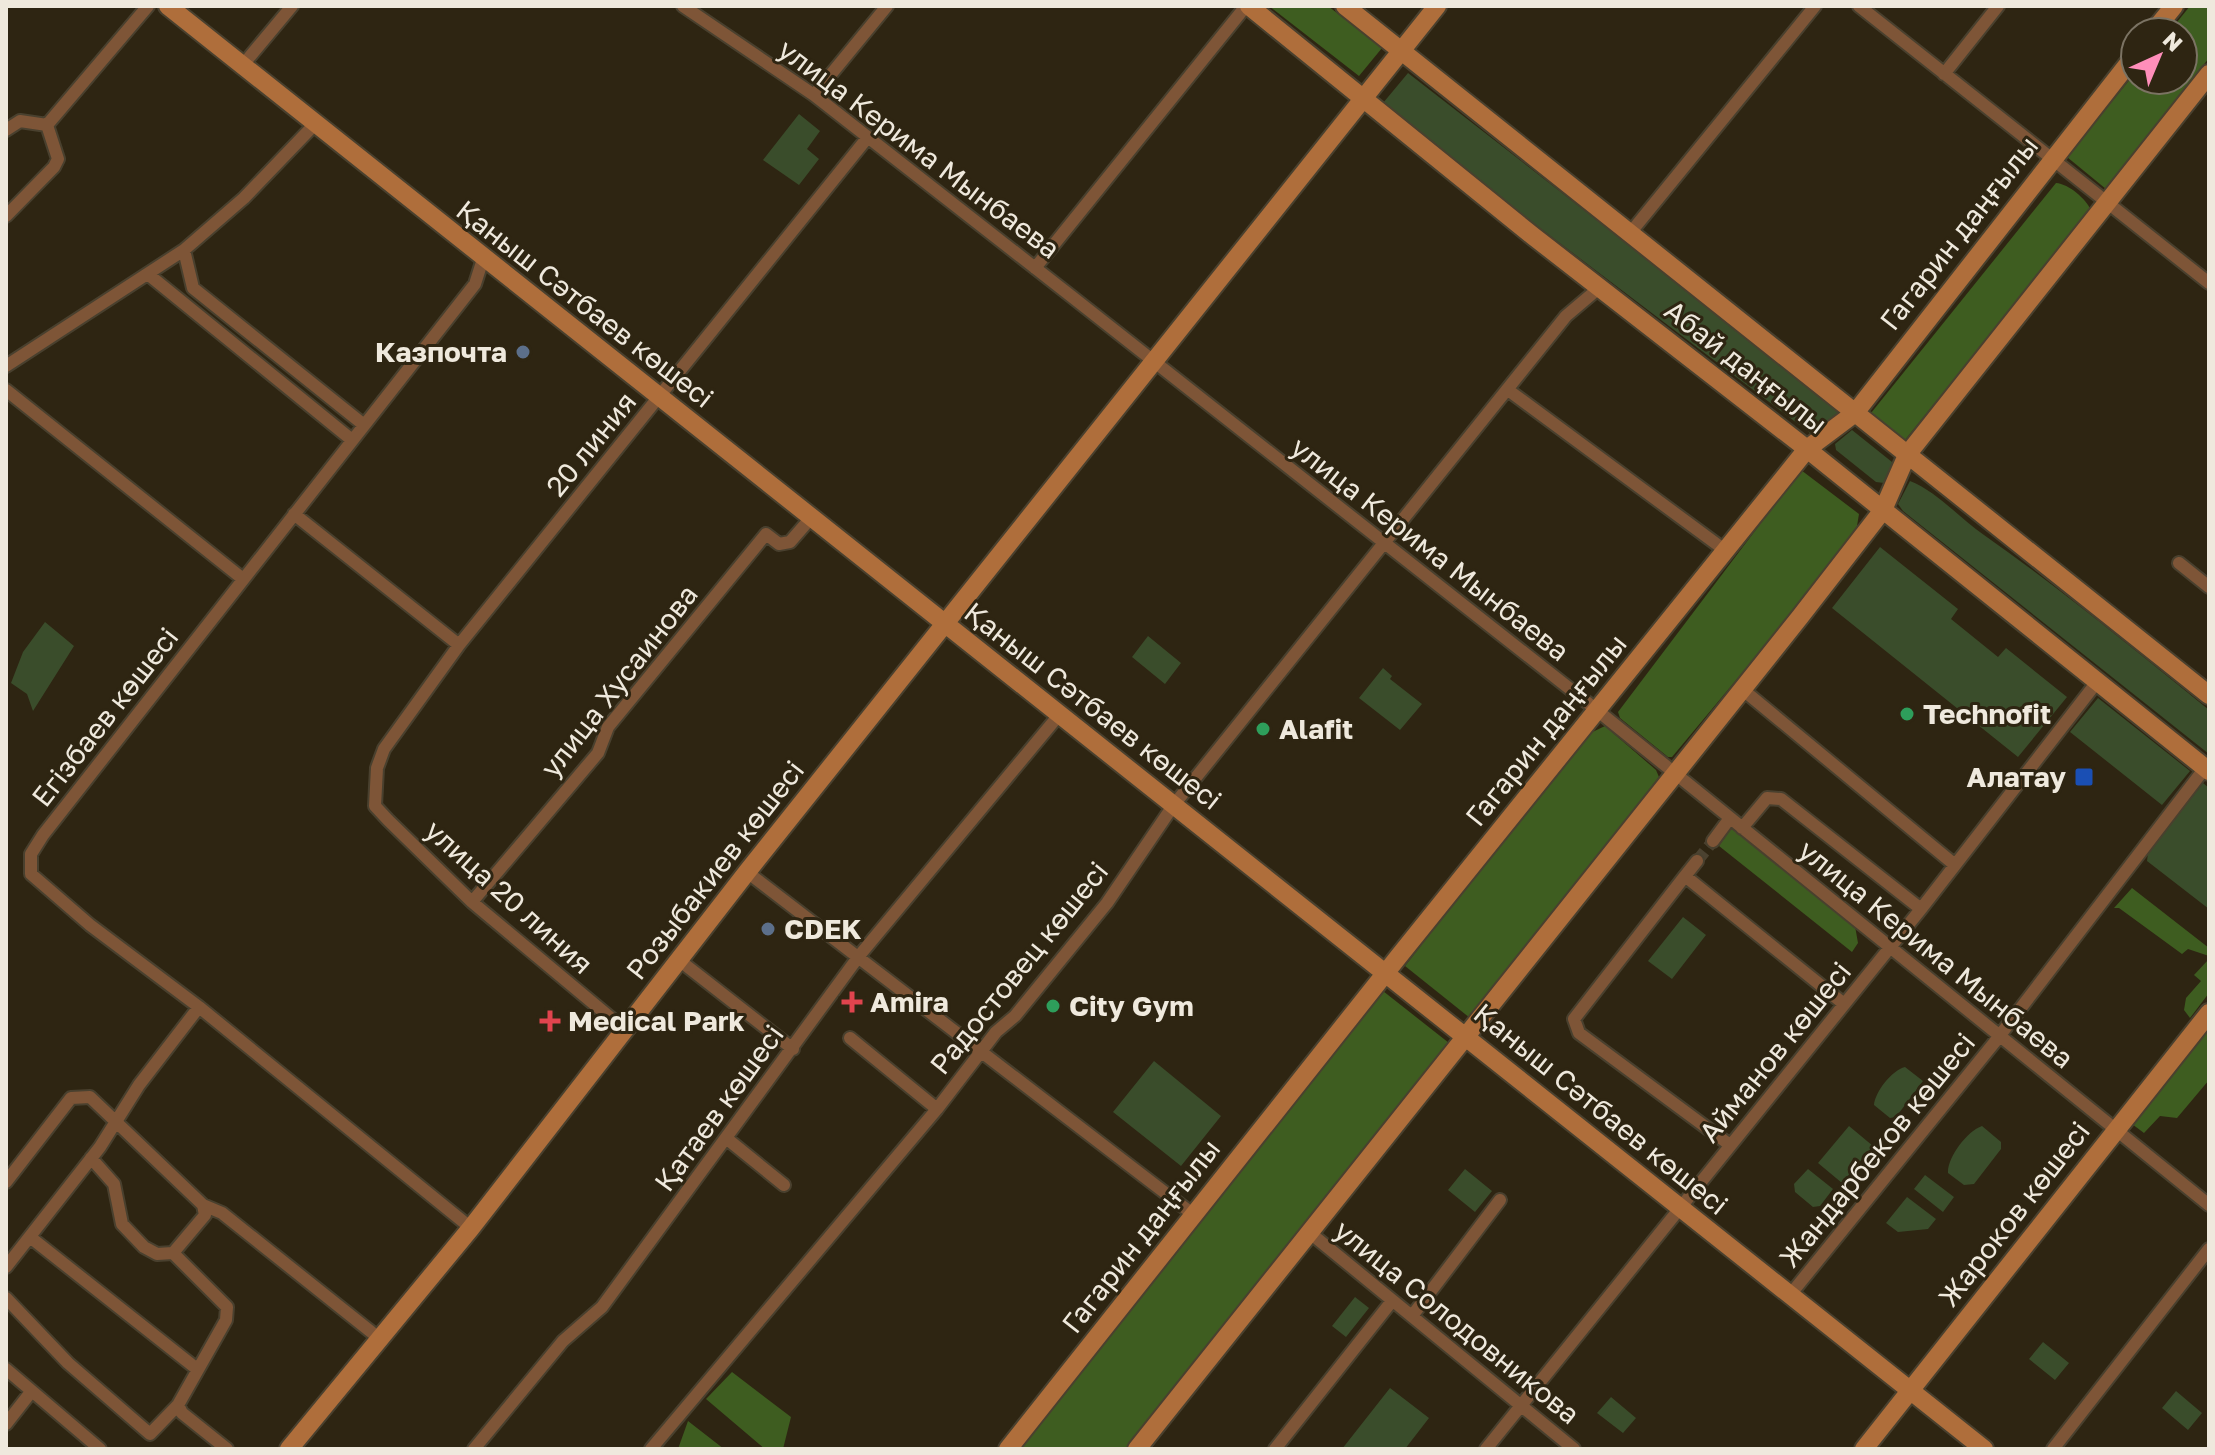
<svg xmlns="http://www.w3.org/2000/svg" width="2215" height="1455" font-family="'Golos Text',sans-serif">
  <rect width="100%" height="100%" fill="#2e2512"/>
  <!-- green -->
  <path fill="#3a4d2b" d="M1408,73L1837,407L1839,413C1831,423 1823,433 1810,433L1487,188L1383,103Z
    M799,114L820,131L807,149L819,159L799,185L763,160Z
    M1852,430L1892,462L1895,470L1884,483L1876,482L1836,450L1835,444Z
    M1910,481C1938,492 1959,518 1984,535C2062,590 2135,650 2209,710V754L1903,511L1898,504Z
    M1880,547L1958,609L1951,619L1998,657L2006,648L2067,697L2018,757L1832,608Z
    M45,622L74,646L33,711L27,694L11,683L23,652Z
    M1148,636L1181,663L1165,684L1132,657Z
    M1383,668L1392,676L1390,679L1422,704L1400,730L1359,698Z
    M2098,698L2190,771L2162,805L2070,732Z
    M2203,783L2209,788V909L2147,861L2148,853Z
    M1683,917L1706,935L1672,979L1648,961Z
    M1154,1061L1221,1116L1181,1166L1113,1112Z
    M1905,1067L1923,1081L1896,1117L1890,1118L1874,1105C1875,1092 1892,1070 1905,1067Z
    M1849,1126L1873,1146L1842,1183L1818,1163Z
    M1982,1126L2001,1142V1149L1974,1184L1964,1185L1948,1173C1947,1158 1967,1131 1982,1126Z
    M1465,1169L1492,1191L1475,1212L1448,1190Z
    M1808,1169L1833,1189L1820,1206L1813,1207L1795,1192L1794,1184Z
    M1925,1175L1954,1197L1943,1212L1914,1189Z
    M1907,1197L1936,1219L1928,1229L1898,1232L1886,1223Z
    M1355,1297L1369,1308L1346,1337L1332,1326Z
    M2043,1342L2069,1363L2055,1380L2029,1359Z
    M1390,1388L1429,1418L1405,1449H1342Z
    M2176,1391L2202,1413L2188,1430L2162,1408Z
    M1611,1397L1636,1418L1623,1433L1597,1413Z"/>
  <!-- forest -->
  <path fill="#3e5d20" d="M1269,6H1328L1382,48L1359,76Z
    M2190,6H2209V58L2106,189L2067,157L2135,73V80H2183V32H2169Z
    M2056,183C2069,184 2086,199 2091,210L1905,440L1871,413Z
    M1801,470L1859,514L1857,526L1813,588L1672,757H1668L1620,718L1618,712Z
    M1605,726L1656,770L1659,777L1470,1018L1405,966L1582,737Z
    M1731,828L1855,926L1858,943L1852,952L1719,846Z
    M2132,888L2209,948V956L2188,949L2182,954L2119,908H2114Z
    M2209,959V993L2190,1018L2184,1010L2186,998L2201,981L2194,975Z
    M1383,991L1449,1043L1128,1449H1018Z
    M2209,1028V1080L2177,1118L2160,1116L2144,1133L2132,1124Z
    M732,1372L791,1417L783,1449H765L706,1399Z
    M688,1421L724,1449H678Z"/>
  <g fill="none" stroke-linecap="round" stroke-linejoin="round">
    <!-- street-tunnel -->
    <path stroke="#4b4230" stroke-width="12" stroke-dasharray="12 6" stroke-linecap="butt" d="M1697,861L1713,841"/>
    <!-- street casing -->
    <g stroke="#49402e" stroke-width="16">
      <path id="street" d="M683,6L814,95L1071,296L1598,711L2209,1205
        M1859,6L2209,283
        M242,66L292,6
        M1944,74L1998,6
        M814,95L887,6
        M47,125L148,6
        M6,130L20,121L47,125
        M6,216L54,167L58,159L47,125
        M1631,232L1815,6
        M184,250L193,288L364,425
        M1035,268L1246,6
        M149,275L352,440
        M6,366L184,250L244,198L315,124
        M6,390L243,579
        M1508,390L1726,551
        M294,514L459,645
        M2179,563L2209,587
        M1742,689L1955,865
        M1742,828L1767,798L1781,799L1921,909
        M1713,841L1730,818
        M747,872L1194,1215
        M1685,876L1697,861
        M472,902L598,753L608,727L766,534L779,544L790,542L810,519
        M679,960L793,1049
        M624,1029L472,902L388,820L375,806L377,768L384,749L459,645L868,137
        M850,1038L937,1109
        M726,1138L784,1185
        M1730,1145L1579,1033L1574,1019L1685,876L1844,1004
        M91,1158L114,1184L122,1224L144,1247L157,1254L173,1253
        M6,1182L71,1098L90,1097L203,1205L205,1215L173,1253L227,1307L226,1320L178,1405L150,1434L68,1363L6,1298
        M203,1205L222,1213L380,1339
        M471,1228L199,1007L90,925L31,874V854L43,835L475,284L483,259
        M1309,1232L1574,1449
        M30,1237L197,1369
        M6,1267L100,1147L139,1085L199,1007
        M1790,1295L1994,1043L2205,768
        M1412,1316L1500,1200
        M6,1369L100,1449
        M178,1405L182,1413L227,1449
        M6,1424L31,1392
        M474,1449L563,1341L602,1307L859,956L1059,715
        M651,1449L937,1109L996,1032L1015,1016L1107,903L1173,806L1566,316L1599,288
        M1275,1449L1392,1301
        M1486,1449L1921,909L2097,682
        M2053,1449L2209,1249"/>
    </g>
    <!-- secondary casing -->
    <g stroke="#49402e" stroke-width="22">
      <path id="secondary" d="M168,6L1984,1449
        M1249,6L1533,236L1807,449L2209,771
        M1345,6L2209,695
        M2153,32L2174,6
        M289,1449L471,1228L747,872L1437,6
        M1008,1449L1399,956L1807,449L1855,413L2135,55
        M1137,1449L1800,617L1883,510L1907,455L2209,74
        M1864,1449L2209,1013"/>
    </g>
    <!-- street -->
    <use href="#street" stroke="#7e5537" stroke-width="12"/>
    <!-- secondary -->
    <use href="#secondary" stroke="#af6e3b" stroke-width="18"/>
  </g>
  <!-- markers -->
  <g fill="#5c6f8a" stroke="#2e2512" stroke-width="3">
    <circle cx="523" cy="352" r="8"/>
    <circle cx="768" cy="929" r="8"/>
  </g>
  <g fill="#2e9e5b" stroke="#2e2512" stroke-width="3">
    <circle cx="1907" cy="714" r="8"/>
    <circle cx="1263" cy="729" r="8"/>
    <circle cx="1053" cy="1006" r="8"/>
  </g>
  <rect fill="#1a4fb4" stroke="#2e2512" stroke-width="3" x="2074" y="767" width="20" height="20" rx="4"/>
  <g fill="#e0444e" stroke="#2e2512" stroke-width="3">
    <path d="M848 990h8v8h8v8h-8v8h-8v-8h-8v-8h8z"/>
    <path d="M546 1009h8v8h8v8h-8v8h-8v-8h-8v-8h8z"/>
  </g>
  <g text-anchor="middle" stroke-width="6" stroke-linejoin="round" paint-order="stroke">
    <!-- street labels -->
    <g font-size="28" fill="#efe9dd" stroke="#2e2512">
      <text transform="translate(919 149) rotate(37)" y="10">улица Керима Мынбаева</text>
      <text transform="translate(1959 233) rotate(-52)" y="10">Гагарин даңғылы</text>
      <text transform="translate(585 304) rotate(38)" y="10">Қаныш Сәтбаев көшесі</text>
      <text transform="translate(1746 367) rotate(38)" y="10">Абай даңғылы</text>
      <text transform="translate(591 444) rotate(-51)" y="10">20 линия</text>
      <text transform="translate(1430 549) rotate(38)" y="10">улица Керима Мынбаева</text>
      <text transform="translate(619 681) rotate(-52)" y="10">улица Хусаинова</text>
      <text transform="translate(1093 706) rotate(38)" y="10">Қаныш Сәтбаев көшесі</text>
      <text transform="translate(105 717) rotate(-52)" y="10">Егізбаев көшесі</text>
      <text transform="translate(1546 730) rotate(-51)" y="10">Гагарин даңғылы</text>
      <text transform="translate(715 870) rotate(-52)" y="10">Розыбакиев көшесі</text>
      <text transform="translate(509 897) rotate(42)" y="10">улица 20 линия</text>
      <text transform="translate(1936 954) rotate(39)" y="10">улица Керима Мынбаева</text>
      <text transform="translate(1019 968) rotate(-51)" y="10">Радостовец көшесі</text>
      <text transform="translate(1775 1052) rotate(-51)" y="10">Айманов көшесі</text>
      <text transform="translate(719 1108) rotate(-54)" y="10">Қатаев көшесі</text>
      <text transform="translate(1601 1109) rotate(39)" y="10">Қаныш Сәтбаев көшесі</text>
      <text transform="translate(1877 1150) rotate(-51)" y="10">Жандарбеков көшесі</text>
      <text transform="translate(2014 1214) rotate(-52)" y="10">Жароков көшесі</text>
      <text transform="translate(1141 1236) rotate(-52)" y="10">Гагарин даңғылы</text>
      <text transform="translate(1457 1322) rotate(39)" y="10">улица Солодовникова</text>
    </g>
    <!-- poi labels -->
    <g font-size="28" font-weight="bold" fill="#efe9dd" stroke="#2e2512" text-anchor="start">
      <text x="507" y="362" text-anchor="end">Казпочта</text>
      <text x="1923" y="724">Technofit</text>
      <text x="1279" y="739">Alafit</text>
      <text x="2066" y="787" text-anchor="end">Алатау</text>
      <text x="784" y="939">CDEK</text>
      <text x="870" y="1012">Amira</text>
      <text x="1069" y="1016">City Gym</text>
      <text x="568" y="1031">Medical Park</text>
    </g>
  </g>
  <!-- border -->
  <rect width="2215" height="1455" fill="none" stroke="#efe9dd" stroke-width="16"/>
  <!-- north arrow -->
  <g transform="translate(2159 56) rotate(44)"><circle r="38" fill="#2e2512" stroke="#7b7363" stroke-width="2"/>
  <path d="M0-6L14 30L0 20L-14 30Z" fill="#ff8eba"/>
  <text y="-12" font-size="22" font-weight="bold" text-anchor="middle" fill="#efe9dd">N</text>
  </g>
</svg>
